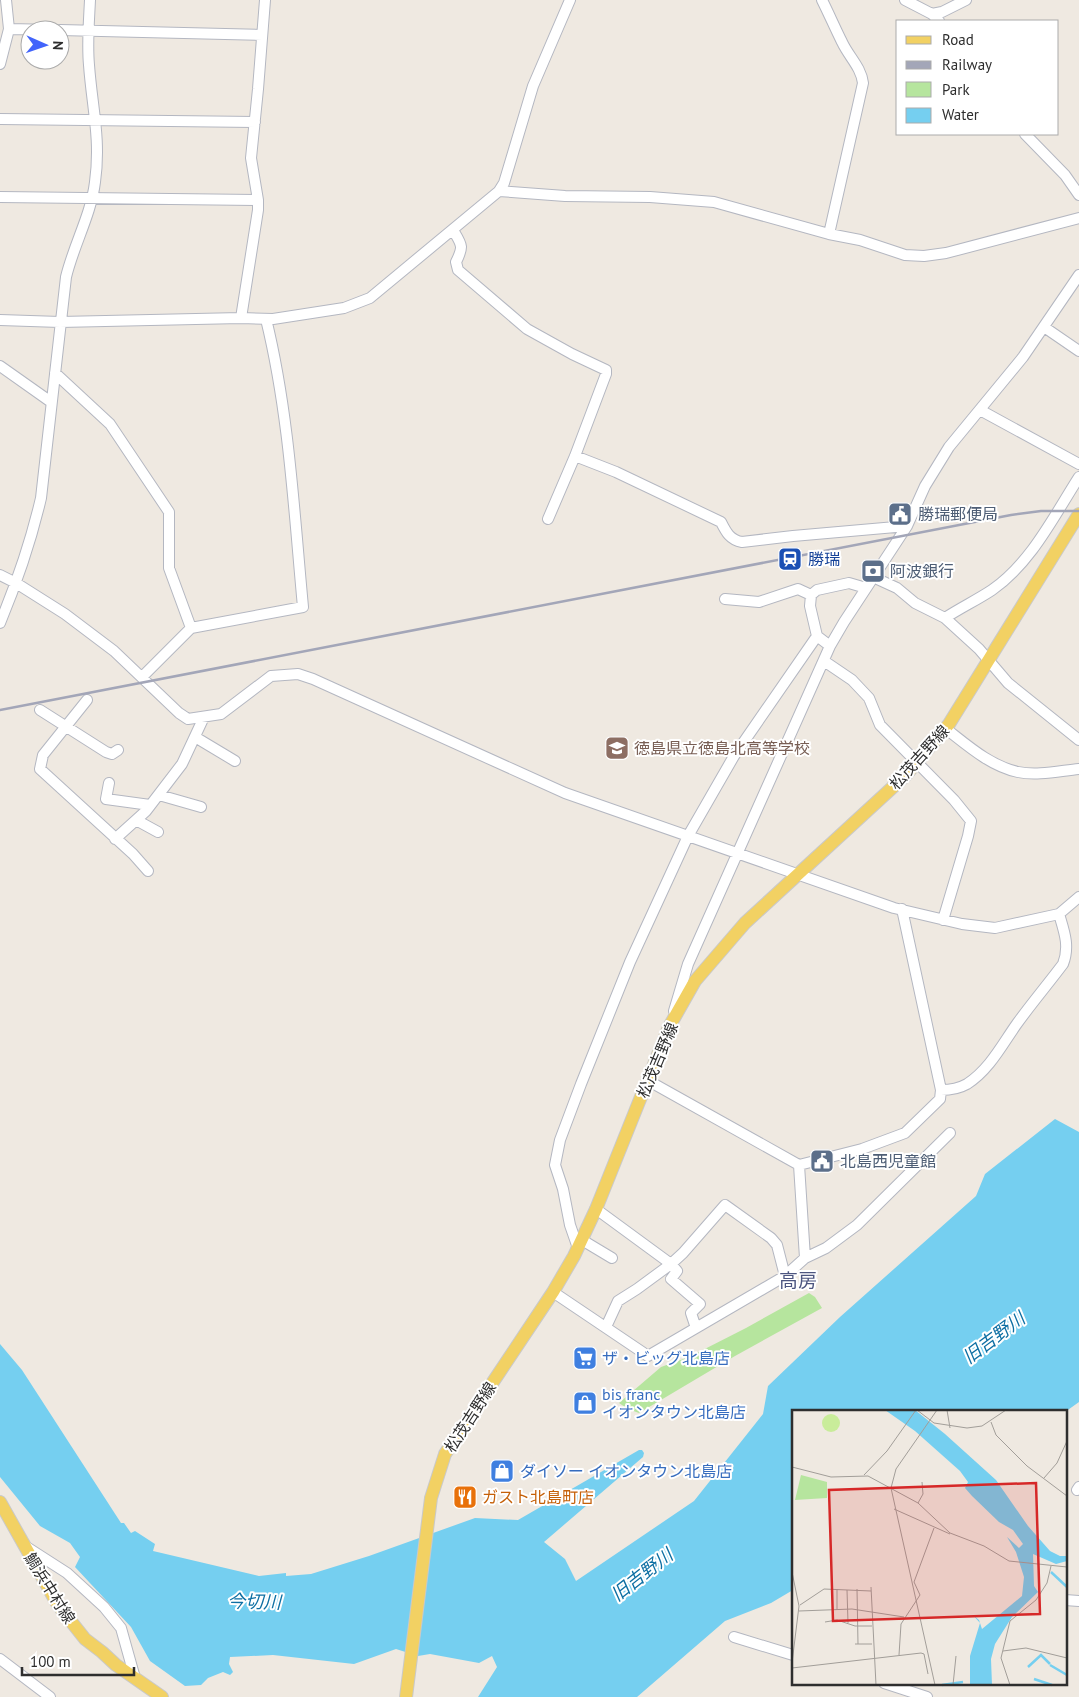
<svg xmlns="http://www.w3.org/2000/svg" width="1079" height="1697" font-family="'PT Sans','Noto Sans JP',sans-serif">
  <rect width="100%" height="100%" fill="#efe9e1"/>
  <!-- green -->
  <path fill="#b6e59e" d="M809,1293L815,1297L822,1308L735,1356L639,1413L628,1409L619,1403L661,1367L689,1357L746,1328Z"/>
  <!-- water -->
  <path fill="#75cff0" d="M1055,1119L1079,1132V1402L1065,1412V1411H793V1590L771,1603L725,1621L637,1697H478L497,1667L492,1656L479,1663L430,1654L418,1656L396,1649L354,1664L273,1655L230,1657L229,1664L233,1672L230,1675L223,1672L208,1678L201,1685L185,1686L150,1661L131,1627L75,1567L80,1557L70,1543L40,1526L0,1477V1344L22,1370L121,1523H124L131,1533L135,1531L155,1544L153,1551L259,1576L286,1573V1576L311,1574L369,1556L475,1518L518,1520L639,1450H642L644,1453L643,1457L544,1542L565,1559L576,1581L694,1501L763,1414L768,1386L840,1317L976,1196L985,1174Z"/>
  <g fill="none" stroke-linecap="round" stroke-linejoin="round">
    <!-- minor casing -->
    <g stroke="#b4b7c1" stroke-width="12">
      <path id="minor" d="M822,0C829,14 835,28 842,42C849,57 861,67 863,83L829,234
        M905,0L932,14L939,21
        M932,14L942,12L966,0
        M9,29L56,30
        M60,30L262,35
        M0,64L9,29L6,0
        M0,119L255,122
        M1025,134L1065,175L1079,195
        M499,191L565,196L650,197L714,202L829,234L860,240L905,255L924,256L946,253L1079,218
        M0,197L258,200
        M453,230C462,245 464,246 456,262L458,270L527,329L572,354L606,370V374L575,456L548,519
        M241,318L258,210V200L251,158L258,89L265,0
        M0,320L60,322L241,318L273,319L344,308L370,298L499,191L504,183L533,86L570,0
        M1044,327L1079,351
        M0,366L51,402
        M55,373L110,424L169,512V568L191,628
        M980,410L1079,464
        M575,456L616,472L721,522C726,532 730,540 742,542L793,536L907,526
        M0,575L16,583L65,614L114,651L179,713L188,719L221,714L271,676L298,674L313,679L565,793L894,908L962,924L995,928L1059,914L1079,897
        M873,577L897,588L915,603L945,618L979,649L1008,683L1079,740
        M811,595L810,606L817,636L830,646
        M725,599L759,602L798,589L811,595L817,590L849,583L866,588
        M945,618C960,608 977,600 992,590C1031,563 1054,516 1079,477
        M0,623C17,582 31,541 41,498L66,277C74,244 91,215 95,182C101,139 92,107 89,65C87,44 89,21 90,0
        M824,661L852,680L869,698L880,725L954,800L971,821L968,836L943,920
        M142,677L191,628L303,607C294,511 289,413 266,319
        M87,700L43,755L40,769L133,854L148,871
        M40,710L106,752L112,754L118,750
        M945,728C967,745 990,766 1018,772C1037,776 1059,771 1079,769
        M195,737L235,761
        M109,783L106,799L150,805
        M159,795L201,807
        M136,820L158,832
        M115,839L146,811L182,764L204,717
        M674,1011L688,964L830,646L844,622L907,526L925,486L949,447L1023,357L1079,275
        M647,1080L799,1165L862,1149L905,1133L940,1099L941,1090L902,909
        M941,1090C950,1090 960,1088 967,1084C989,1070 1002,1045 1016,1025C1031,1004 1048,984 1063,964C1070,946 1064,931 1059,914
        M799,1165L805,1258
        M596,1209L671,1264L683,1253L725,1205L771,1238L777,1245L785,1276
        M582,1240L612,1258
        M578,1248L570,1225L563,1189L555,1165L560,1140L581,1084L630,962L688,836L734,756L817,636
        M553,1292L648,1356L785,1276L805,1258L826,1248L857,1225L950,1133
        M606,1327L618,1301L637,1289L671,1264L677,1271L671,1279L700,1304L691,1313L696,1328
        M1077,1490L1079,1487
        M25,1546L67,1573L104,1607L121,1628L135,1678
        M1065,1600L1079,1601
        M734,1637L793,1655
        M0,1659L50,1697
        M884,1683L927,1697"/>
    </g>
    <!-- major casing -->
    <g stroke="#c9c9c9" stroke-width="14">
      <path id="major" d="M0,1502L58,1605L85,1639L102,1652L116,1665L162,1697
        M406,1697L431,1498L445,1454L553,1292L574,1256L596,1209L669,1027L695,981L745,923L906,775L949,724L1079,514"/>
    </g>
    <!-- minor -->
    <use href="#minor" stroke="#fff" stroke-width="10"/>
    <!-- major -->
    <use href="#major" stroke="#f2d163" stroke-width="12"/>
    <!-- rail -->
    <path stroke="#a3a6b8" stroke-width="2.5" d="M0,710L1011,515L1041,511H1079"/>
  </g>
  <!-- icons -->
  <defs>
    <g id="civic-square" transform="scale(1.25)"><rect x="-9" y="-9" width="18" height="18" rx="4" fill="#5c6f8a" stroke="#fff"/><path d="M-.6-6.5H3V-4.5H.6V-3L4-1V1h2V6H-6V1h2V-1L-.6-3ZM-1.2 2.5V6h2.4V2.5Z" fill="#fff"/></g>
    <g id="station-square" transform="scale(1.25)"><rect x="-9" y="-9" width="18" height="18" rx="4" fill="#1a4fb4" stroke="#fff"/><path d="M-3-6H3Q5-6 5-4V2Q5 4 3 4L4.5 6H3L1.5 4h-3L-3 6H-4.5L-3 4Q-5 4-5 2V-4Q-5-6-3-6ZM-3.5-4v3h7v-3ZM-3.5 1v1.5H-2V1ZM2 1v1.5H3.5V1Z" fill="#fff"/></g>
    <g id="bank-square" transform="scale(1.25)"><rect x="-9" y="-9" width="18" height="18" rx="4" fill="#5c6f8a" stroke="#fff"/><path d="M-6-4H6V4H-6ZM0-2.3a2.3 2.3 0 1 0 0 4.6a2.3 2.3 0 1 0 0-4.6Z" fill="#fff"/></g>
    <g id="school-square" transform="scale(1.25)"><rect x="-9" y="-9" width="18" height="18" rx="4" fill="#8d6e63" stroke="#fff"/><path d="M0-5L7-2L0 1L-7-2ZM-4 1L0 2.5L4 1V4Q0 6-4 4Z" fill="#fff"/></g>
    <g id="supermarket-square" transform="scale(1.25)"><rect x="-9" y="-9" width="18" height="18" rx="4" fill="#3f7fe0" stroke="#fff"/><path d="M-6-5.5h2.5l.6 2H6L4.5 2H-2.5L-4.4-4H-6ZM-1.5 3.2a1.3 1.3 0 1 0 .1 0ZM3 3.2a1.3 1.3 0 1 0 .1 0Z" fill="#fff"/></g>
    <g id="shop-square" transform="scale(1.25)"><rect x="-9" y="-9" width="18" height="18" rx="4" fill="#3f7fe0" stroke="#fff"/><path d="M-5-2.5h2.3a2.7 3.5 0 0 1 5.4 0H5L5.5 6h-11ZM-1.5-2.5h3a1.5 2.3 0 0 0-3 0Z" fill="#fff"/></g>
    <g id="restaurant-square" transform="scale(1.25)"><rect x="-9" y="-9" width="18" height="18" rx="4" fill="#e8710a" stroke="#fff"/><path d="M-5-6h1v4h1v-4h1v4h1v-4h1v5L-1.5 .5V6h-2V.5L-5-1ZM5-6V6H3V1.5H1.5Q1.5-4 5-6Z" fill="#fff"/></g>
  </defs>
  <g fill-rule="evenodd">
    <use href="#civic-square" x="900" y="514"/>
    <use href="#station-square" x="790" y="559"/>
    <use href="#bank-square" x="873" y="571"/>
    <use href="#school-square" x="617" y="748"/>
    <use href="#civic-square" x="822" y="1161"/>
    <use href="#supermarket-square" x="585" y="1358"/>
    <use href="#shop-square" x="585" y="1403"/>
    <use href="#shop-square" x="502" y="1471"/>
    <use href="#restaurant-square" x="465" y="1497"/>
  </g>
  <g text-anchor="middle" stroke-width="4" stroke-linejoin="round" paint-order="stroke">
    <!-- service labels -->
    <g font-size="16" fill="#4e5e75" stroke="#fff" text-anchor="start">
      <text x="918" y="520">勝瑞郵便局</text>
      <text x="890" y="577">阿波銀行</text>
      <text x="840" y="1167">北島西児童館</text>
    </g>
    <!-- transit labels -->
    <g font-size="16" fill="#164399" stroke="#fff" text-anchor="start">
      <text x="808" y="565">勝瑞</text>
    </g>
    <!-- education labels -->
    <g font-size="16" fill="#785e54" stroke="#fff" text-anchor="start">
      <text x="634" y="754">徳島県立徳島北高等学校</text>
    </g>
    <!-- street labels -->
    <g font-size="16" fill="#2e2e2e" stroke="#fff">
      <text transform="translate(919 757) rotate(-48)" y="6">松茂吉野線</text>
      <text transform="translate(657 1060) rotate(-67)" y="6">松茂吉野線</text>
      <text transform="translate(470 1417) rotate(-57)" y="6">松茂吉野線</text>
      <text transform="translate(50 1588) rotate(58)" y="6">鯛浜中村線</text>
    </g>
    <!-- shop labels -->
    <g font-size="16" fill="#366cbe" stroke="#fff" text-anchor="start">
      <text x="602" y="1364">ザ・ビッグ北島店</text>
      <text x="602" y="1400">bis franc<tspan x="602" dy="18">イオンタウン北島店</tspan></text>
      <text x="520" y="1477">ダイソー イオンタウン北島店</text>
    </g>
    <!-- food labels -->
    <g font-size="16" fill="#c56008" stroke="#fff" text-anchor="start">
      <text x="482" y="1503">ガスト北島町店</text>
    </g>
    <!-- water labels -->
    <g font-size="18" font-style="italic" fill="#0d6fa3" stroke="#fff">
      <text transform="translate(994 1338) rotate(-37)" y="6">旧吉野川</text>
      <text transform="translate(642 1575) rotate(-38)" y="6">旧吉野川</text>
      <text transform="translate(254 1602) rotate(1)" y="6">今切川</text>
    </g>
    <!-- quarter labels -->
    <g font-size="19" fill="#4d5680" stroke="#fff">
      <text x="798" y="1287">高房</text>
    </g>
  </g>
  <!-- overview -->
  <g transform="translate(792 1410)">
    <rect width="275" height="275" fill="#efe9e1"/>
    <path d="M9,65L35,72V88L3,90Z" fill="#b6e59e"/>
    <path d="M30 13a9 9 0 1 1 18 0a9 9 0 1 1-18 0Z" fill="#c9ec9a"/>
    <path d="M93,0H123L153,24L204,70L236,116L258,141L268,146H275V151L264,154L241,144L242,176L246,182L220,207L203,234L199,249L200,275H178V246L188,213L181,205L187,210L190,219L230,186L232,167L224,142L215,127L227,138L231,134L221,120L207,112L180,86L173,78L176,72L168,61L123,21Z" fill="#75cff0"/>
    <path fill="none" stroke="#75cff0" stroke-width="2.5" d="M259,162L275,177M258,255L275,265M236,257L249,245L258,254M242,269L260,275M150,275L171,272"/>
    <path fill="none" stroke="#a29e99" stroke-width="1" d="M125,0L142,13L175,18L190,16L214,0M155,0L158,18M199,12L204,25L235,56L275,86M0,57L39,67L76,66L126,93L158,123L192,136L217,151L275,157M72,65L95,41L124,0M252,68L265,53L275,31M126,93L131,84L130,72M102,99L158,124M0,162L7,196L0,253M79,177L84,275M45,179V200M65,179L66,234M55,180L56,213M8,195L32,179L79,181M7,201L60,199L112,207M33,212L45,210L63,216H80M63,234H80M211,241L234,238L275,248M107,245L109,214L128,185L122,172L142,118M0,258L129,243L132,244L136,264M143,275L99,78L104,59L145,0M161,275L164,246M218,275L209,248L218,211L244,190L255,173L259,156"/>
    <path fill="#d62828" fill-opacity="0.15" stroke="#d62828" stroke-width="2.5" d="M244,73L248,204L41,211L37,80Z"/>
    <rect width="275" height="275" fill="none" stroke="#2e2e2e" stroke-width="2.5"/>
  </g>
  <!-- legend -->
  <rect x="896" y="20" width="162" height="115" fill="#ffffff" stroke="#ababab"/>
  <rect x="906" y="36" width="25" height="8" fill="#f2d163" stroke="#ababab"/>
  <text x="942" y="45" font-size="15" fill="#2e2e2e">Road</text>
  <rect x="906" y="61" width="25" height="8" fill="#a3a6b8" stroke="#ababab"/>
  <text x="942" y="70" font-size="15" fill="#2e2e2e">Railway</text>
  <rect x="906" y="82" width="25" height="15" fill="#b6e59e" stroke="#ababab"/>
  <text x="942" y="95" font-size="15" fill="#2e2e2e">Park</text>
  <rect x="906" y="108" width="25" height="15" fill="#75cff0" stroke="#ababab"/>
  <text x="942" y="120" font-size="15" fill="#2e2e2e">Water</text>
  <!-- north arrow -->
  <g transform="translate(45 45) rotate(92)"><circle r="24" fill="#ffffff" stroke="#ababab"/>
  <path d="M0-4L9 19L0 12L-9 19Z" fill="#4264fb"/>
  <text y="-8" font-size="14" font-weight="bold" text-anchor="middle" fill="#2e2e2e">N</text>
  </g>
  <!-- scale -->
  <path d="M22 1667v8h112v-8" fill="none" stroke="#2e2e2e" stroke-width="2.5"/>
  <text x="30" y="1667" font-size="15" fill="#2e2e2e" stroke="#ffffff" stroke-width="4" paint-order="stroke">100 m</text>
</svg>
